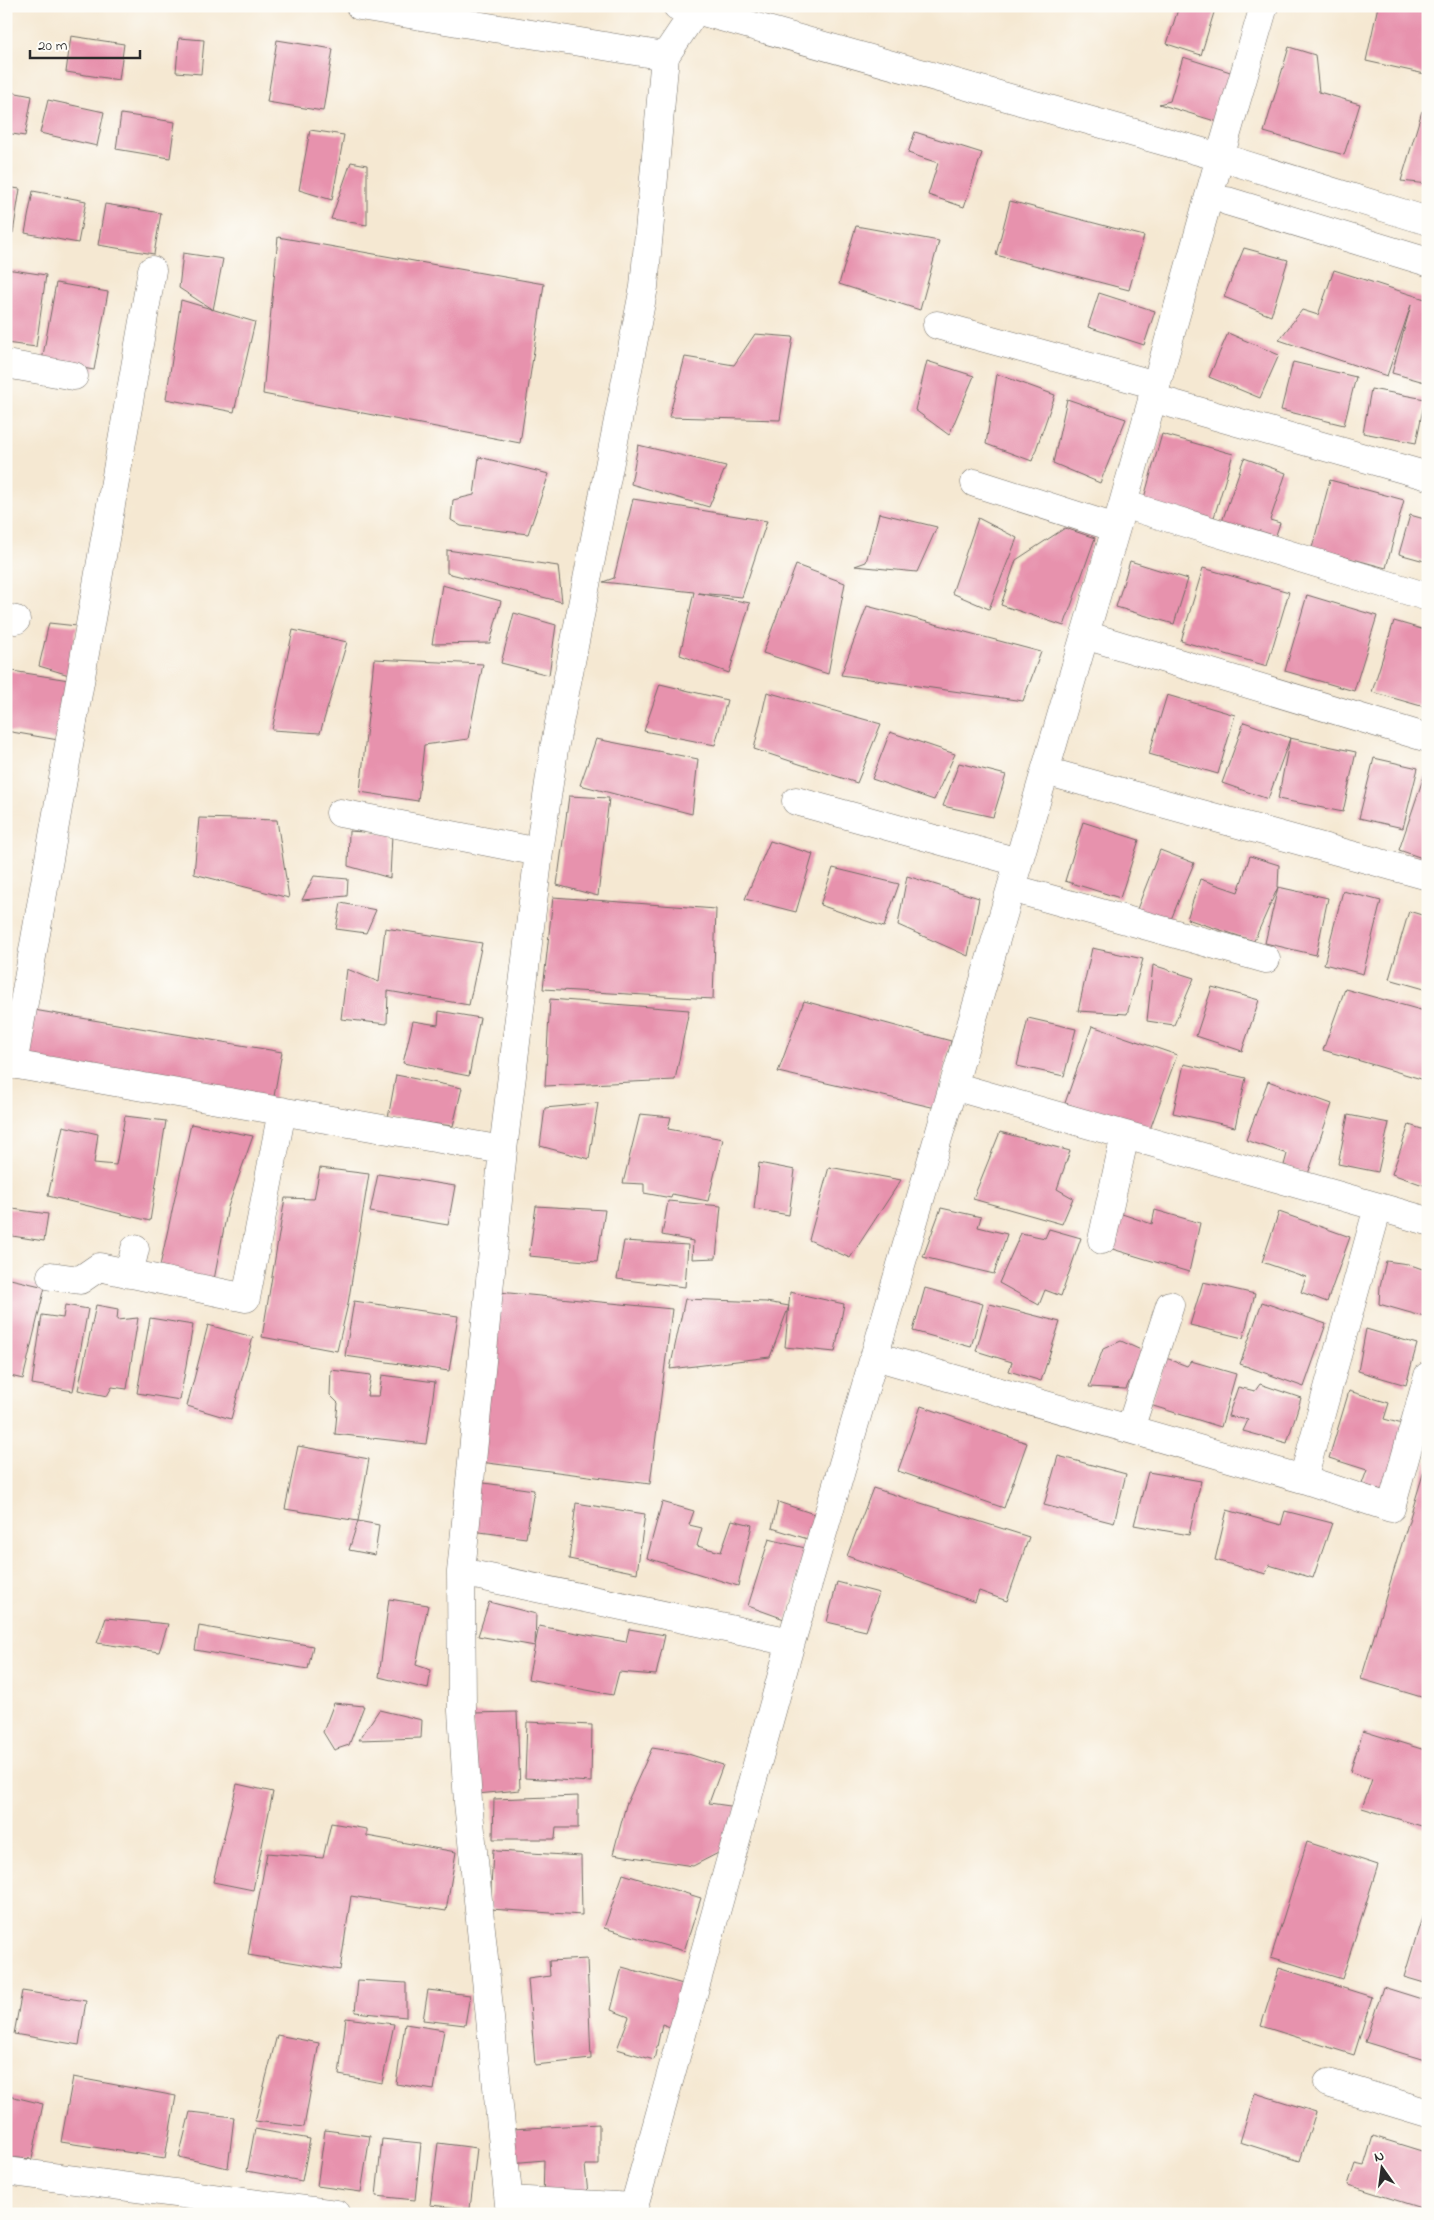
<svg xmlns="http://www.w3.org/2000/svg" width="1434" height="2220" font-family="'Indie Flower',sans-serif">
  <rect width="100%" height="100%" fill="#fdfcf7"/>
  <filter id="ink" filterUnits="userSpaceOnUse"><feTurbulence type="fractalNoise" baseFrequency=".02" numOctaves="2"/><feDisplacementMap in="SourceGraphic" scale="10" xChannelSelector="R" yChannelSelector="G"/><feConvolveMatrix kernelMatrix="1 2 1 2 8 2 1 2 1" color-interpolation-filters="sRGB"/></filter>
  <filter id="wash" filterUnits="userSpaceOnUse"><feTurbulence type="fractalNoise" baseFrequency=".0096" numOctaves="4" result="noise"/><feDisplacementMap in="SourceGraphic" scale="20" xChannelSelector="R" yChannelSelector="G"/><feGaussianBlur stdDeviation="1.12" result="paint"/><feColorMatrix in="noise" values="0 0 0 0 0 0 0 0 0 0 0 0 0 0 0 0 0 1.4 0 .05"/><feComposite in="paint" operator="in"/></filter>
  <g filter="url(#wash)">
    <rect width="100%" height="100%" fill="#f5e8d2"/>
    <g id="blocks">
      <!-- building -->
      <path fill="#e792ad" d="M1179,6H1216L1201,55L1167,44Z
        M1378,6L1428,7V69L1425,74L1366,61Z
        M71,36L124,44L119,80L66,72Z
        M179,38L204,40L201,74L176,72Z
        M277,40L333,49L323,111L267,102Z
        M1289,47L1315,55L1319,92L1360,104L1344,155L1264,132Z
        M1183,57L1243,76L1228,125L1159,104L1170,101Z
        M6,91L32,96L25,136L6,133Z
        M48,100L104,112L97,146L40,133Z
        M1422,111L1428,112V184L1401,181Z
        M121,114L175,122L170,158L116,149Z
        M310,130L344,135L332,200L299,190Z
        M915,132L982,153L964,207L928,195L938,163L908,153Z
        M351,162L367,165V225L331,219Z
        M6,187L20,189L13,233L6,232Z
        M33,191L86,201L78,243L25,233Z
        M1010,201L1144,236L1129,290L996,255Z
        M105,204L161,213L154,254L98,245Z
        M856,226L939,241L920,310L839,284Z
        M278,237L544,284L520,443L263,394Z
        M1244,248L1288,260L1271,316L1224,297Z
        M183,253L223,259L213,310L179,288Z
        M6,269L46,275L36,347L6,343Z
        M1334,270L1428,300V383L1392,373L1411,305L1387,376L1279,340L1302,310L1318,315Z
        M56,283L108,292L94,370L42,361Z
        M1099,293L1155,311L1144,345L1088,327Z
        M181,300L255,322L234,412L166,399Z
        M1228,333L1279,355L1260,398L1209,377Z
        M755,334L793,337L780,420L669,417L685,357L734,365Z
        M927,361L974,376L949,435L915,410Z
        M1293,362L1356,377L1344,425L1281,410Z
        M997,374L1055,395L1032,461L986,444Z
        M1371,389L1425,399L1416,443L1363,433Z
        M1067,399L1126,419L1100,483L1053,463Z
        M1162,434L1233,454L1212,524L1142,505Z
        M638,445L726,466L709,507L631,484Z
        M479,457L549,474L528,534L461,526L451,520L453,500L474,495Z
        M1244,458L1286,473L1270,520L1280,523L1271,550L1218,533Z
        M1330,480L1404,500L1386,568L1312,548Z
        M633,499L767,521L742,597L698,593L750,603L729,673L680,655L694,592L603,582L614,578Z
        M879,513L937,527L917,572L855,566L866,562Z
        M1410,515L1428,520V562L1399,554Z
        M978,518L1017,538L989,609L952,593Z
        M1065,528L1095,538L1064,626L1001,605L1016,560Z
        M447,550L558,566L562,602L447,573Z
        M1130,561L1188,579L1174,624L1116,607Z
        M796,565L845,583L828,674L763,653Z
        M1203,568L1289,592L1267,666L1181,641Z
        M442,585L501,601L490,643L432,644Z
        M1307,595L1377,616L1354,691L1285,671Z
        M867,606L1041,652L1023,701L841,675Z
        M514,613L556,625L549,675L501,663Z
        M1394,621L1428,631V708L1372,692Z
        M49,623L77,626L69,675L39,666Z
        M293,630L347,642L320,733L272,730Z
        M374,659L483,664L468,739L424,745L418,801L360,792Z
        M6,670L75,681L64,741L6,731Z
        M660,684L727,700L715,745L644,731Z
        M767,692L881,724L857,783L754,749Z
        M1167,695L1235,715L1218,774L1149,754Z
        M1244,722L1290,738L1268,799L1222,783Z
        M890,732L955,754L934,800L872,779Z
        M1290,738L1356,752L1343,812L1278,799Z
        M596,739L698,759L692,814L580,785Z
        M1374,758L1418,768L1403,828L1359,818Z
        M959,763L1006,775L993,817L943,806Z
        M1427,767H1428V860L1399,850Z
        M569,796L609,798L598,896L557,885Z
        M199,818L277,820L289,898L194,874Z
        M1083,822L1139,840L1120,898L1065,881Z
        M349,831L392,834L390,878L348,866Z
        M770,841L813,854L796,912L745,899Z
        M1160,850L1194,863L1170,922L1137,909Z
        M1250,856L1279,865L1278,887L1328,898L1316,955L1265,943L1278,887L1254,941L1187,919L1200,879L1238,892Z
        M833,868L899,884L884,927L820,905Z
        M314,876L348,879L347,896L302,900Z
        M907,876L979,898L968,956L898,925Z
        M1343,891L1381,901L1363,974L1324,964Z
        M553,897L716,909L713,999L543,989Z
        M341,903L376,910L366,933L336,929Z
        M1409,911L1428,917V990L1389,979Z
        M385,928L482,943L469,1005L388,991L387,1024L341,1019L347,969L379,982Z
        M1092,948L1143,959L1127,1014L1078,1011Z
        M1153,965L1194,978L1174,1025L1147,1021Z
        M1212,987L1259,1000L1242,1051L1196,1036Z
        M1345,989L1428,1012V1081L1323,1050Z
        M550,999L689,1010L675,1080L545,1086Z
        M804,1001L951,1041L936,1108L778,1072Z
        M28,1009L282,1052L273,1102L17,1058Z
        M439,1011L480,1018L469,1076L403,1063L413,1021L438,1025Z
        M1028,1018L1076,1029L1064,1076L1017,1066Z
        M1092,1026L1177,1055L1149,1132L1065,1103Z
        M1184,1064L1246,1078L1235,1127L1173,1113Z
        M396,1075L462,1088L453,1126L388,1118Z
        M1268,1081L1332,1104L1308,1174L1284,1165L1287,1154L1246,1140Z
        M598,1103L589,1159L540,1146L545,1108Z
        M640,1114L671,1117L668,1129L723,1139L708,1201L672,1194L671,1198L644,1193V1184L623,1183Z
        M1348,1115L1389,1123L1378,1172L1338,1164Z
        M125,1116L166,1121L150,1221L48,1196L63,1126L98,1134L94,1163L116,1165Z
        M191,1124L253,1136L228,1207L212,1290L158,1275Z
        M1409,1125L1428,1131V1191L1425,1190L1426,1186L1392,1174Z
        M1000,1132L1070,1151L1057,1189L1073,1198L1062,1224L973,1199Z
        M759,1163L795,1170L789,1215L754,1209Z
        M829,1167L901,1180L850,1258L809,1240Z
        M320,1168L369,1174L348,1304L337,1351L262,1337L285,1198L314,1199Z
        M378,1174L455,1186L448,1225L370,1212Z
        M668,1201L721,1206L716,1258L692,1259L693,1241L662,1235Z
        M536,1206L605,1210L597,1262L529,1256Z
        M6,1208L48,1214L44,1241L6,1235Z
        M941,1208L981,1217L978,1227L1007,1234L994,1274L923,1257Z
        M1155,1210L1200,1223L1189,1272L1109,1248L1116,1212L1152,1224Z
        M1279,1212L1350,1237L1327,1302L1301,1292L1306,1277L1262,1262Z
        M1049,1229L1081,1238L1061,1296L1045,1290L1039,1305L999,1283L1021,1233L1045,1238Z
        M624,1241L688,1245L685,1287L617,1279Z
        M1386,1261L1408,1264L1428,1271V1308L1425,1317L1379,1304L1380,1286Z
        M6,1278L45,1287L23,1379L6,1375Z
        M1203,1282L1255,1294L1243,1338L1190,1325Z
        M925,1288L983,1304L971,1347L913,1331Z
        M499,1292L672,1309L650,1484L480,1462Z
        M790,1292L844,1304L835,1352L785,1347Z
        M685,1299L766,1302L789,1306L770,1357L670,1369Z
        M354,1301L458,1316L449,1371L345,1356Z
        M1262,1302L1326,1324L1304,1387L1240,1364Z
        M990,1304L1060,1322L1041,1381L1009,1371L1012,1362L976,1351Z
        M65,1305L88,1309L73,1391L32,1384L42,1315L63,1318Z
        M96,1305L118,1309L117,1320L138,1318L127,1389L112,1387L107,1396L78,1390Z
        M150,1318L193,1325L180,1400L137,1393Z
        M208,1325L253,1337L231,1419L187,1406Z
        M1366,1329L1417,1344L1406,1385L1358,1371Z
        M1121,1341L1143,1351L1126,1389L1089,1387L1103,1349Z
        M1166,1358L1187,1366L1191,1361L1236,1374L1221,1427L1150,1405Z
        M331,1370L371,1375L367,1396H379L382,1375L435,1382L426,1444L335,1434L338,1403L330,1395Z
        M1260,1384L1301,1398L1287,1443L1243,1431L1248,1420L1228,1416L1238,1387L1255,1391Z
        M1349,1391L1389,1403L1384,1419L1406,1425L1385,1491L1362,1484L1367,1470L1329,1458Z
        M921,1406L1027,1443L1004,1508L898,1471Z
        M298,1446L369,1459L358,1521L285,1509Z
        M1058,1456L1126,1474L1114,1523L1044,1505Z
        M1427,1461H1428V1699L1361,1679Z
        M1148,1472L1201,1481L1189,1535L1134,1525Z
        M477,1482L534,1490L526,1538L472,1531Z
        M873,1488L1029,1537L1007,1601L979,1591L975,1602L847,1556Z
        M662,1502L694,1511L689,1525L702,1528L697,1546L721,1552L732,1520L752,1525L738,1586L647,1558Z
        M778,1502L817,1515L811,1540L772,1528Z
        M576,1503L645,1514L637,1573L569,1559Z
        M1227,1510L1281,1525L1285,1511L1332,1523L1313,1578L1269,1565L1266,1574L1215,1560Z
        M358,1521L379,1525L375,1555L349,1550Z
        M769,1539L805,1548L787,1620L748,1606Z
        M837,1582L879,1593L866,1631L827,1622Z
        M389,1599L428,1605L416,1665L431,1670L428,1689L379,1677Z
        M489,1602L536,1614L535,1646L478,1636Z
        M106,1618L168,1624L159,1652L97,1643Z
        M199,1626L313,1646L308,1669L195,1650Z
        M539,1626L626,1642L629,1629L665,1635L656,1675L619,1672L613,1695L528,1679Z
        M334,1703L364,1706L349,1745L334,1750L323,1732Z
        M379,1710L422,1720L421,1738L359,1740Z
        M517,1712L520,1790L477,1794L472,1713Z
        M527,1722L592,1725L591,1782L525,1778Z
        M1363,1731L1428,1751V1828L1362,1808L1372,1779L1350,1772Z
        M652,1748L685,1753L723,1765L709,1803L737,1807L726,1849L693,1866L613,1854L626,1805Z
        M237,1784L273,1792L253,1890L213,1882Z
        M578,1796V1828H556L555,1839H493L494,1799Z
        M331,1823L367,1829V1836L456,1852L446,1911L351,1896L340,1970L248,1955L267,1853L323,1858Z
        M1307,1842L1378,1865L1342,1979L1271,1957Z
        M493,1849L497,1851L581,1856L582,1915L490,1909Z
        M623,1874L701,1898L684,1951L604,1928Z
        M1427,1901H1428V1984L1404,1977Z
        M587,1959L591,2059L535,2065L528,1979L550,1976L549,1961Z
        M622,1967L683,1984L670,2027L662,2024L654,2060L617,2049L629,2017L611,2010Z
        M1279,1968L1372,1997L1354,2055L1261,2026Z
        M358,1980L406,1983V2017L355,2012Z
        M1383,1987L1428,2001V2061L1365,2042Z
        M428,1990L470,1995L465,2025L423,2020Z
        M22,1991L86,2001L79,2045L14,2034Z
        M346,2018L394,2024L382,2083L339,2075Z
        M405,2024L444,2030L434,2090L396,2084Z
        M277,2035L319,2043L304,2127L255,2121Z
        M73,2077L176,2096L165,2158L61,2142Z
        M1255,2093L1316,2112L1300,2161L1240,2142Z
        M6,2095L43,2104L32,2159L6,2157Z
        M190,2112L234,2117L228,2168L179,2157Z
        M599,2124V2165H585L589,2204L543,2202L544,2160L510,2163L512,2129Z
        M255,2129L310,2139L302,2181L247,2171Z
        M325,2130L370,2136L361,2192L317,2186Z
        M1373,2136L1428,2153V2187L1421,2208L1348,2185L1355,2164L1364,2166Z
        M382,2139L421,2143L415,2200L376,2196Z
        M438,2143L477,2148L470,2209L430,2205Z"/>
    </g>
  </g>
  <g filter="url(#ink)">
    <use href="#blocks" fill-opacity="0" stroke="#726d65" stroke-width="1"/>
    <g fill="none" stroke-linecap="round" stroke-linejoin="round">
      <!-- street casing -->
      <g stroke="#726d65" stroke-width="29">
        <path id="street" d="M677,6L696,10L697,6
          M1227,201L1428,262
          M937,325L1156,385
          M6,364L74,376
          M1152,398L1428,476
          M975,483L1116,528
          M1123,504L1428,597
          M6,618L16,620
          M1085,635L1428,738
          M1045,771L1428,876
          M796,801L1018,862
          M340,813L539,852
          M1011,888L1266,959
          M6,1063L503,1150
          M13,1065L152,270
          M953,1086L1428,1221
          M1102,1240L1125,1135
          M129,1274L135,1249
          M51,1276L80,1280L99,1267L246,1298L282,1111
          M875,1356L1303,1479L1391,1508L1428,1376
          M1130,1429L1170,1305
          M1303,1479L1378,1207
          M461,1572L791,1642
          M1328,2083L1428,2113
          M6,2171L336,2214
          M509,2200L634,2207L791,1642L1123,504L1220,157L1264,6
          M510,2214L468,1802L462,1711L461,1572L503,1150L539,852L554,749L644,287L665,56"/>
      </g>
      <!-- secondary casing -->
      <g stroke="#726d65" stroke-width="29">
        <path id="secondary" d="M360,6L665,56L696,10L1220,157L1428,221"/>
      </g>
      <!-- street -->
      <use href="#street" stroke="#fff" stroke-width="28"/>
      <!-- secondary -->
      <use href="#secondary" stroke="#fff" stroke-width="28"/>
    </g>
  </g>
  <!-- margin -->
  <rect width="1434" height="2220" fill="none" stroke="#fdfcf7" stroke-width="25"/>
  <!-- north arrow -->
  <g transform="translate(1382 2168) rotate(346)" stroke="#fdfcf7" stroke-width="4" paint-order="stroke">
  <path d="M0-4L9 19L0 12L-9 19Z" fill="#2b2b2b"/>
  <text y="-8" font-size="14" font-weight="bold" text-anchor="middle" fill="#2b2b2b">N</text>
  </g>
  <!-- scale -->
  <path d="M30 50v8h110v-8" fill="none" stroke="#2b2b2b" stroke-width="2.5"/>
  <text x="38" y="50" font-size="15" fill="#2b2b2b" stroke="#fdfcf7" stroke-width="4" paint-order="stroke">20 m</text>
</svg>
